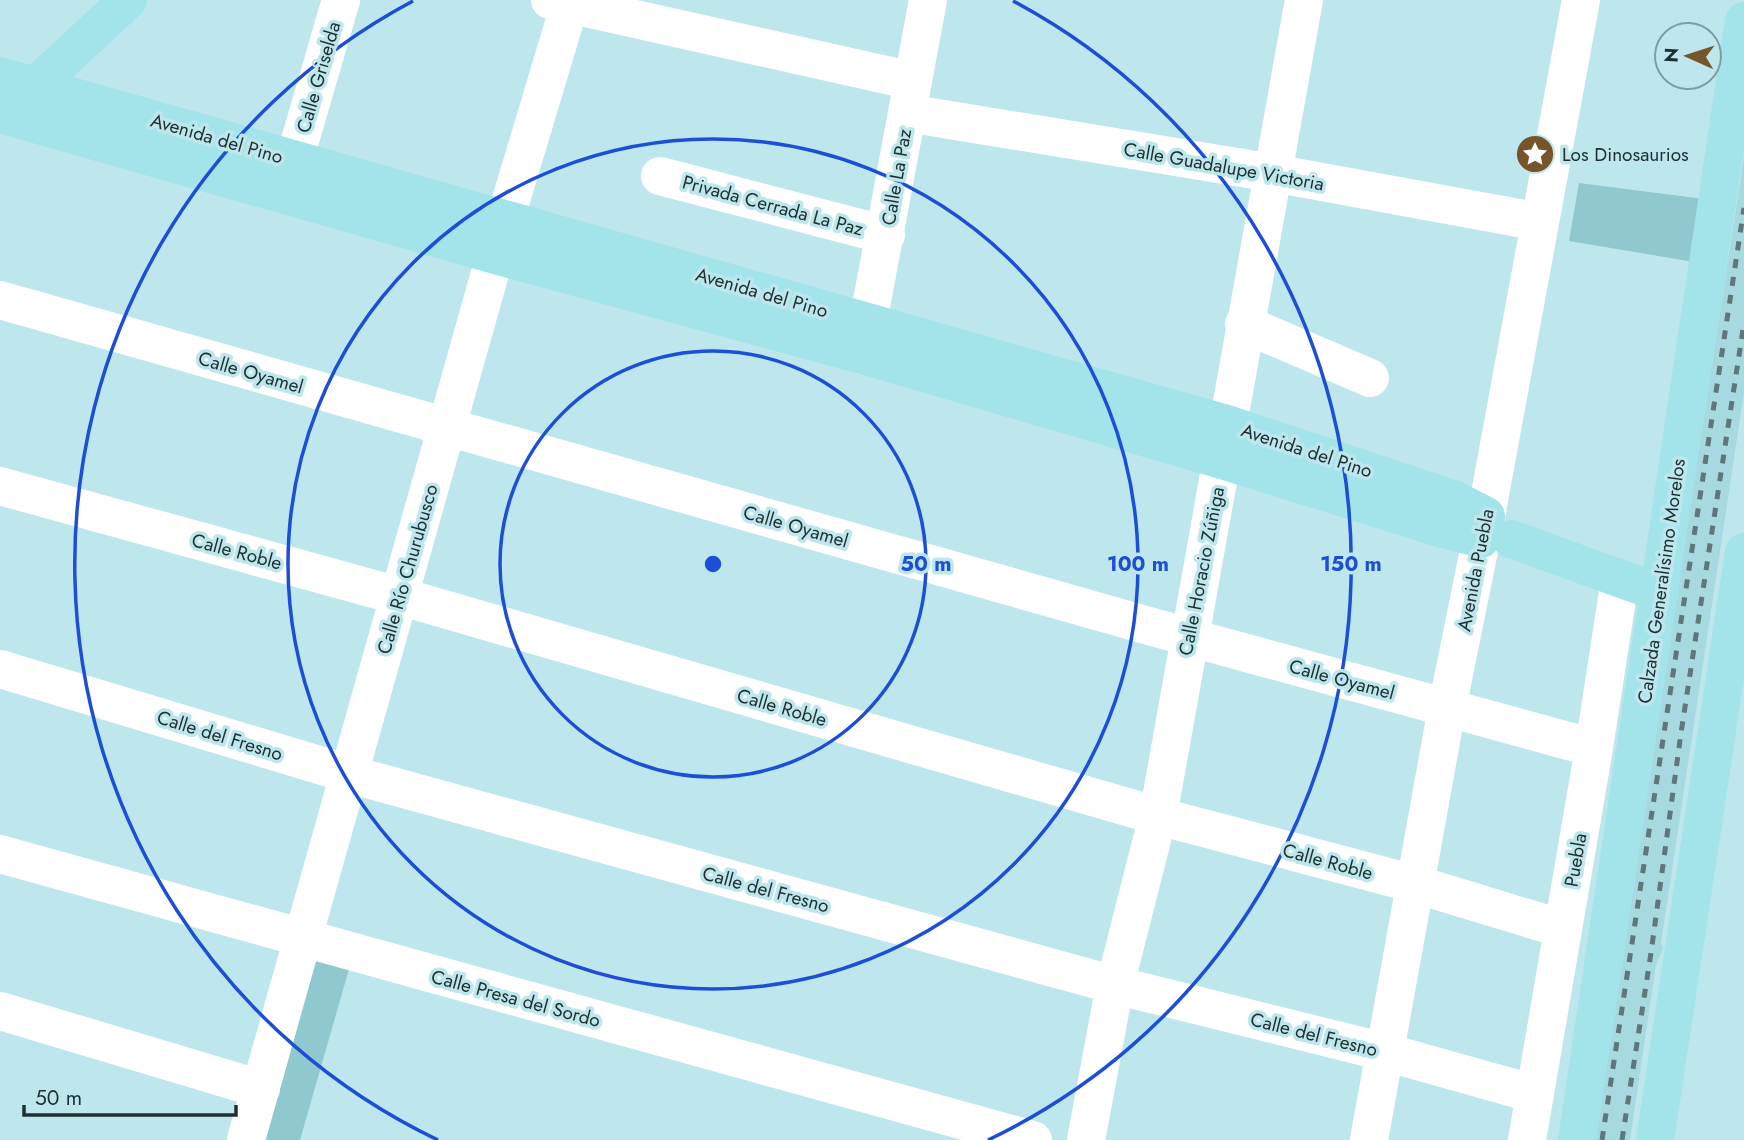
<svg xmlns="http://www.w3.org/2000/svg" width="1744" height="1140" font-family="Jost,sans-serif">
  <rect width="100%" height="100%" fill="#bde7ec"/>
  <!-- built -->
  <path fill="#a7dae0" d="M1744,157V392L1661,943L1663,949L1656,965L1630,1140H1592Z"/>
  <!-- green -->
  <path fill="#8fc8ce" d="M1579,183L1704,199L1694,262L1569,241Z
    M310,958L349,969L300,1140H256Z"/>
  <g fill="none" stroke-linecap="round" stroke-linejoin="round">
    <!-- minor -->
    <path stroke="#fff" stroke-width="38" d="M550,0L913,81
      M907,113L1273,173L1540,222
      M660,176L886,235
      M285,192L341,0
      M0,300L1188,637L1594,748
      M1244,324L1370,378
      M862,355L928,0
      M0,486L399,596L1158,816L1415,884L1563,929
      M0,669L349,774L1115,985L1385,1052L1535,1094
      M0,854L1033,1140
      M0,1011L261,1089
      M246,1140L505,220L571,0
      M1086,1140L1115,985L1158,816L1304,0
      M1369,1140L1447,708L1486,516L1581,0
      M1527,1140L1594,748L1620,579"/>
    <!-- major -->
    <path stroke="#a3e3ea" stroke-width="38" d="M0,76L1227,424L1453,499L1486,516
      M19,101L128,0
      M0,114L495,255L862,355L1222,460L1443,529L1481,539
      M1511,539L1660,593
      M1577,1140L1744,21
      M1655,1140L1744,552"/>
    <!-- rail -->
    <path stroke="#5d777a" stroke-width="5" stroke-dasharray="9 9" stroke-linecap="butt" d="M1602,1140L1744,208
      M1622,1140L1651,953L1681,733L1744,323"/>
  </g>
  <!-- distance rings -->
  <g fill="none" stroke="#1d4ed8" stroke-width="3.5">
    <circle cx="713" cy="564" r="213"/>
    <circle cx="713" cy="564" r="425"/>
    <path d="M438 1140A638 638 0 0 1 413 1M1013 1A638 638 0 0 1 988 1140"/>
  </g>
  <!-- icons -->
  <defs>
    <g id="sight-disc" transform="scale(2.0125)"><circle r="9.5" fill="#76552b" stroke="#bde7ec"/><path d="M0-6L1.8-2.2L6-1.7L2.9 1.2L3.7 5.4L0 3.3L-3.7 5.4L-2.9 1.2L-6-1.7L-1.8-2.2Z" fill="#fff"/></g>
  </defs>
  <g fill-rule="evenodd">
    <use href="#sight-disc" x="1535" y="154"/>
  </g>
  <g text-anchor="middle" stroke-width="7" stroke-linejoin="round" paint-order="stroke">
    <!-- street labels -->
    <g font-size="19" fill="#1f2f31" stroke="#bde7ec">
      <text transform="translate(318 77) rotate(-74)" y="7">Calle Griselda</text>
      <text transform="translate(217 138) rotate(16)" y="7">Avenida del Pino</text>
      <text transform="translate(1224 166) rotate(10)" y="7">Calle Guadalupe Victoria</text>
      <text transform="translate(896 177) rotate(-80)" y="7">Calle La Paz</text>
      <text transform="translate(773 205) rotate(15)" y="7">Privada Cerrada La Paz</text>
      <text transform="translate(762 292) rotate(16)" y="7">Avenida del Pino</text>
      <text transform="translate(251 372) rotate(16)" y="7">Calle Oyamel</text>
      <text transform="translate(1307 450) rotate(18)" y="7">Avenida del Pino</text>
      <text transform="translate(796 526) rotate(16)" y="7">Calle Oyamel</text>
      <text transform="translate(237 551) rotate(15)" y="7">Calle Roble</text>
      <text transform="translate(407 569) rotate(-74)" y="7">Calle Río Churubusco</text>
      <text transform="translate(1475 570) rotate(-79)" y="7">Avenida Puebla</text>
      <text transform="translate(1201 571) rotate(-79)" y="7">Calle Horacio Zúñiga</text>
      <text transform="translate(1661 581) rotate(-82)" y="7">Calzada Generalísimo Morelos</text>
      <text transform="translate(1342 679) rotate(15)" y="7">Calle Oyamel</text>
      <text transform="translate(782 707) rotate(16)" y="7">Calle Roble</text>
      <text transform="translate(220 735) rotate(17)" y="7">Calle del Fresno</text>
      <text transform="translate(1575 860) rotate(-80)" y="7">Puebla</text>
      <text transform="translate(1328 861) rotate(15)" y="7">Calle Roble</text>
      <text transform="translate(766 889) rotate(15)" y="7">Calle del Fresno</text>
      <text transform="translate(516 998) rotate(15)" y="7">Calle Presa del Sordo</text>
      <text transform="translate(1314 1034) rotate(14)" y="7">Calle del Fresno</text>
    </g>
    <!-- poi labels -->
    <g font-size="19" fill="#1f2f31" stroke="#bde7ec" text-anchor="start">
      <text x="1562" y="161">Los Dinosaurios</text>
    </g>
  </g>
  <circle cx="713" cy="564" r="10" fill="#1d4ed8" stroke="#bde7ec" stroke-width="3.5"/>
  <g font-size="21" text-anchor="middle" font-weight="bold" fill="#1d4ed8" stroke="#bde7ec" stroke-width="7" stroke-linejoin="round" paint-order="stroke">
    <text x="926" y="571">50 m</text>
    <text x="1138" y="571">100 m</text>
    <text x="1351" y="571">150 m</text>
  </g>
  <!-- north arrow -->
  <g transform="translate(1688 56) rotate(273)"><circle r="33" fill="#bde7ec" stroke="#7e9da1" stroke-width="2"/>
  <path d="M0-5L12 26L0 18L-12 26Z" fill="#76552b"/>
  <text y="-10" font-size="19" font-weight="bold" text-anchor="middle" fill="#1f2f31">N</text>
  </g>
  <!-- scale -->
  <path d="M24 1105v10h212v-10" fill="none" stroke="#1f2f31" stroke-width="3.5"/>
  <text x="35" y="1105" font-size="21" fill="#1f2f31" stroke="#bde7ec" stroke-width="5" paint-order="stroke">50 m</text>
</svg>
